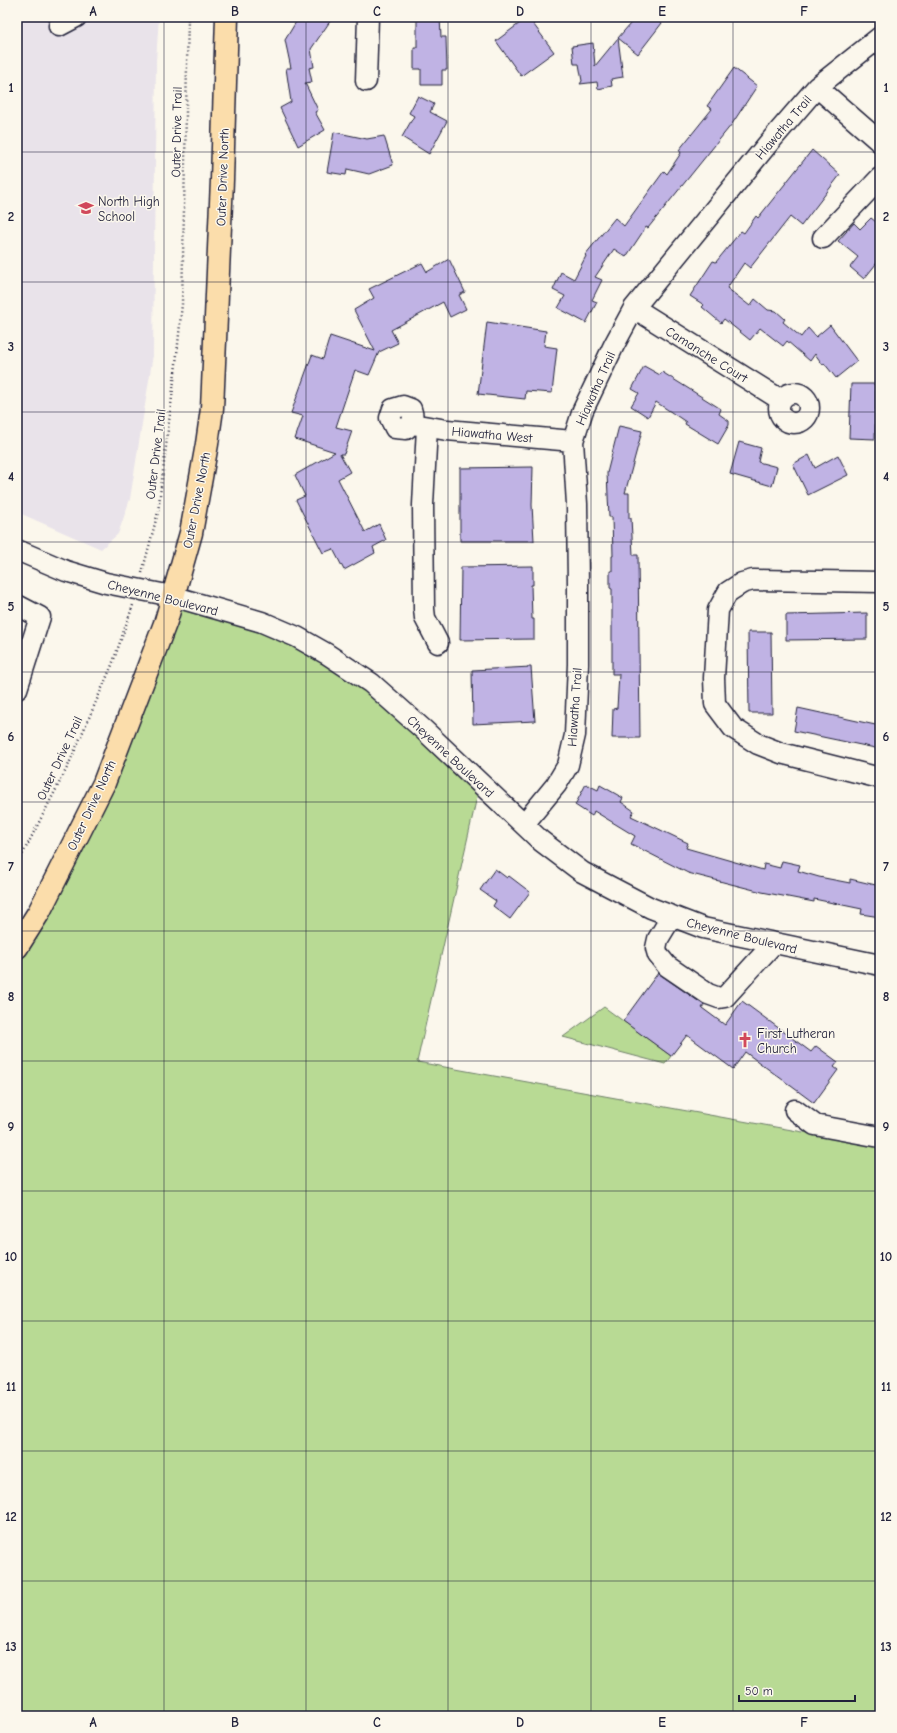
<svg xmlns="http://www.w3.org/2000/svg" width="897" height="1733" font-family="'Comic Neue',sans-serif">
  <rect width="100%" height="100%" fill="#fbf7ec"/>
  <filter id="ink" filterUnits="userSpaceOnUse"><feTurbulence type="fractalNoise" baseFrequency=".025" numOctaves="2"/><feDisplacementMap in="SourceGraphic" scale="8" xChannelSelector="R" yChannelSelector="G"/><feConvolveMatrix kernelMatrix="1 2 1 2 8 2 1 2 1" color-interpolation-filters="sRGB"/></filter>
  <g filter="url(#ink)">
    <!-- built -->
    <path fill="#e9e3ea" d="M17,17H159L156,61L153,355L130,499L118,534L101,549L17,512Z"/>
    <!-- green -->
    <path fill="#b8da94" stroke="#6d7e68" d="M176,603L258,628L314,655L373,694L478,792L417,1062L880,1146V1716H17V953Z
      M604,1007L671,1056L665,1064L563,1037Z"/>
    <!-- building -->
    <path fill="#c0b3e4" stroke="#22223b" d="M299,17H333L311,49L314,67L309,68L312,82L305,83L318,110L315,112L325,130L298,146L280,108L291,102L286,68H291L285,40Z
      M417,17H440L441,37H446L447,70H442V85H421V69H414V48H417Z
      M528,17L554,52L521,76L496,41Z
      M636,17H655L662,23L638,54L618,38Z
      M618,38L623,77L611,79L612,86L598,89L597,82L580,84L582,81L579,64H574L572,46L593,43L595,66Z
      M734,68L757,86L732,124L648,228L646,227L626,257L614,249L595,277L602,280L592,300L597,302L586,323L558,308L565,296L553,290L561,272L574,279L586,256L585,255L615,218L624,226L664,171L667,174L681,153L679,150L712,109L707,106Z
      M418,96L434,104L430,112L447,121L429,154L402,137L414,116L409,113Z
      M334,132L367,139L384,136L393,165L369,174L347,169L346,175L327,172Z
      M812,150L840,175L801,226L790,217L750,268L744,263L727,288L750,306L755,299L768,310L776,311L785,319L783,322L801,337L808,328L816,337L830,325L857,361L836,378L824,363L823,365L815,354L810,361L787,341L783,346L760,328L750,340L724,319L721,323L702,307L704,305L690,296L713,261L716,262L741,231L744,233L756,216L758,218Z
      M871,218L880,225V259L864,279L850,267L858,257L838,241L854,223L860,229Z
      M449,259L465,292L459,295L466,309L450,317L443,302L391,330L398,343L379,352L369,375L355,370L336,427L352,431L344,454H340L350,472L338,479L365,532L379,524L386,540L373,547L375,553L344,570L333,549L323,553L296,500L305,496L295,475L335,452L295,439L303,416L291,413L312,355L323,359L330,336L375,351L354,310L374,298L369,289L422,263L427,272Z
      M487,322L546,331L544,346L557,348L552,393L526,391L525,399L478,394Z
      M644,366L660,375L662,372L721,409L719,414L729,421V425L718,444L685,424L686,422L656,402L648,417L631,406L639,393L632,389Z
      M851,384H876L875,439L849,438Z
      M619,426L642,431L625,493H629V518H631L633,555H638L640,738H612L613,709L617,708L619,674H612V589L610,588V571H612V556H613L612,517H609L607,473Z
      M739,442L761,448L758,462L777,467L772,486L730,474Z
      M809,455L815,468L838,455L848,475L808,495L793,464Z
      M533,467L532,505L534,541H460V468Z
      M533,566V585H531L532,619H534V639L460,640L461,567Z
      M867,613V639L786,640V615Z
      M748,632H771L772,713H749Z
      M531,667L535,721L473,724L472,670Z
      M798,708L880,726V749L794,731Z
      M586,784L598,790L600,785L623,798L621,802L634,811L631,816L688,843L686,848L763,870L764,864L780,868L782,861L800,865L798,871L819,877L850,883V879L880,886V917L861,914L862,909L814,899V902L762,892L688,873L631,844L635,836L594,811L592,816L575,805Z
      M495,869L507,878L509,876L530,892L510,919L493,906L496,901L480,890Z
      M658,973L704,1005L702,1008L725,1025L742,1001L811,1052L816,1046L838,1062L834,1067L838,1070L814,1103L745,1052L733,1069L687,1035L671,1056L623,1021Z"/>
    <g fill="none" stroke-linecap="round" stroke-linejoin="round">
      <!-- minor casing -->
      <g stroke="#22223b" stroke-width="23">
        <path id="minor" d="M59,26L76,17
          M366,81L368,17
          M817,87L880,142
          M823,238L880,178
          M634,308L781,400
          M779 408a15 15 0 1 1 30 0a15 15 0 1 1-30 0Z
          M403,406L411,409C414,418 414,422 406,429L395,428L390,418L393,409Z
          M412,424L447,430L573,441
          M427,427L423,505L424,609L425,618L438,643
          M17,550L66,571L106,583L172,596L262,622L297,637L327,654L371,683L424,730L541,841L582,872L651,908L703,928L880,965
          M880,582L753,580L742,583L728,592L718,610L714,678L715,704L733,728L758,744L781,753L880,778
          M17,605L40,617L17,689
          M524,824L556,785L568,765L575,735L578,664V585L577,504L573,441L583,410L614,345L634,308L767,145L817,87L880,37
          M672,916L658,939L656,948L658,955L667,966L708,994L719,998L725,997L774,943
          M795,1110L815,1125L880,1137"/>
      </g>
      <!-- major casing -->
      <g stroke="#22223b" stroke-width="25">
        <path id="major" d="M17,947L39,912L104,783L166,621L191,533L207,444L212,409L222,180L227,17"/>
      </g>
      <!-- path -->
      <path stroke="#22223b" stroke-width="2.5" stroke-dasharray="1 3" stroke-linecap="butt" d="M142,573L158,512L176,364L182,304L188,17
        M17,865L68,766L112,665L133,605"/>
      <!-- minor -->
      <use href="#minor" stroke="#fbf7ec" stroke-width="20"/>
      <!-- major -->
      <use href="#major" stroke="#fbddab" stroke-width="22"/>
    </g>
  </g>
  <!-- grid -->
  <path fill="none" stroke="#22223b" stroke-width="1" stroke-opacity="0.55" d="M164,17V1716M306,17V1716M448,17V1716M591,17V1716M733,17V1716M17,152H880M17,282H880M17,412H880M17,542H880M17,672H880M17,802H880M17,931H880M17,1061H880M17,1191H880M17,1321H880M17,1451H880M17,1581H880"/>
  <!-- icons -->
  <defs>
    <g id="school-bare" transform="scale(1.2)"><path d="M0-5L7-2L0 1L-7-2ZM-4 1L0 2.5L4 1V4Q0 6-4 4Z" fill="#d1495b" stroke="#fbf7ec" stroke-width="2.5" paint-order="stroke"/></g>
    <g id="church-bare" transform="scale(1.2)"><path d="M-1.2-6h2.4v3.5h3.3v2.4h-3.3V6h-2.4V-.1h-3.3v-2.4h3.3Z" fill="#d1495b" stroke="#fbf7ec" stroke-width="2.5" paint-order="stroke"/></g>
  </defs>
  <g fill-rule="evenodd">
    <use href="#school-bare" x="86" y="208"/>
    <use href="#church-bare" x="745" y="1040"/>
  </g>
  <g text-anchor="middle" stroke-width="3" stroke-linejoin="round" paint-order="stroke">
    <!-- street labels -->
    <g font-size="13" fill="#22223b" stroke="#fbf7ec">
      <text transform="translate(783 127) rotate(-50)" y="5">Hiawatha Trail</text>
      <text transform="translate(176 132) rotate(-89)" y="5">Outer Drive Trail</text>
      <text transform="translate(222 177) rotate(-88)" y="5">Outer Drive North</text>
      <text transform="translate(707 354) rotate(32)" y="5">Camanche Court</text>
      <text transform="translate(595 388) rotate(-66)" y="5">Hiawatha Trail</text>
      <text transform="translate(492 434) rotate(5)" y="5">Hiawatha West</text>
      <text transform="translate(155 454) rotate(-83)" y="5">Outer Drive Trail</text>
      <text transform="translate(196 500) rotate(-79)" y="5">Outer Drive North</text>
      <text transform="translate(163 597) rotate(14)" y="5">Cheyenne Boulevard</text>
      <text transform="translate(574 707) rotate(-86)" y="5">Hiawatha Trail</text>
      <text transform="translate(451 756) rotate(43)" y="5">Cheyenne Boulevard</text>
      <text transform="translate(59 758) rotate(-65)" y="5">Outer Drive Trail</text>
      <text transform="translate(91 805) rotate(-65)" y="5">Outer Drive North</text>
      <text transform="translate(742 935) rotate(14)" y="5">Cheyenne Boulevard</text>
    </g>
    <!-- poi labels -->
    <g font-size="13" fill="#22223b" stroke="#fbf7ec" text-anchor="start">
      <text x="98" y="206">North High<tspan x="98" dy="15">School</tspan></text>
      <text x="757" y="1038">First Lutheran<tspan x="757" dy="15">Church</tspan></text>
    </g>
  </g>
  <!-- margin -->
  <rect width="897" height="1733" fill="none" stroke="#fbf7ec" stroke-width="44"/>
  <!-- scale -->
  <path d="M739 1695v6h116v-6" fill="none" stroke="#22223b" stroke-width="2"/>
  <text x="745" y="1695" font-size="12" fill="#22223b" stroke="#fbf7ec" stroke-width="3" paint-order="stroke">50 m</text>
  <rect x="22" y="22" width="853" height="1689" fill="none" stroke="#22223b" stroke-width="1.5"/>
  <g font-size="13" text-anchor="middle" font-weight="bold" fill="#22223b">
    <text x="93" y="16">A</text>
    <text x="235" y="16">B</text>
    <text x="377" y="16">C</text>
    <text x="520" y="16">D</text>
    <text x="662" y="16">E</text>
    <text x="804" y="16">F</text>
    <text x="11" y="92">1</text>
    <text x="886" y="92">1</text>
    <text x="11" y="221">2</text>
    <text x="886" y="221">2</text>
    <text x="11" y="351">3</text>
    <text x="886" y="351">3</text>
    <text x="11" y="481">4</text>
    <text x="886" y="481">4</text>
    <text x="11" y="611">5</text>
    <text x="886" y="611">5</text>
    <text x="11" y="741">6</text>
    <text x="886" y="741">6</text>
    <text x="11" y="871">7</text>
    <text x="886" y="871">7</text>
    <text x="11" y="1001">8</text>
    <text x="886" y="1001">8</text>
    <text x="11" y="1131">9</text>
    <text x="886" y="1131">9</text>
    <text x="11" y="1261">10</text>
    <text x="886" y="1261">10</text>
    <text x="11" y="1391">11</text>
    <text x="886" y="1391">11</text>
    <text x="11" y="1521">12</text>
    <text x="886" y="1521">12</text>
    <text x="11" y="1651">13</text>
    <text x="886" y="1651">13</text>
    <text x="93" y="1727">A</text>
    <text x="235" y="1727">B</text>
    <text x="377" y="1727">C</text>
    <text x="520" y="1727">D</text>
    <text x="662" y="1727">E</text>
    <text x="804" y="1727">F</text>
  </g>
</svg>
